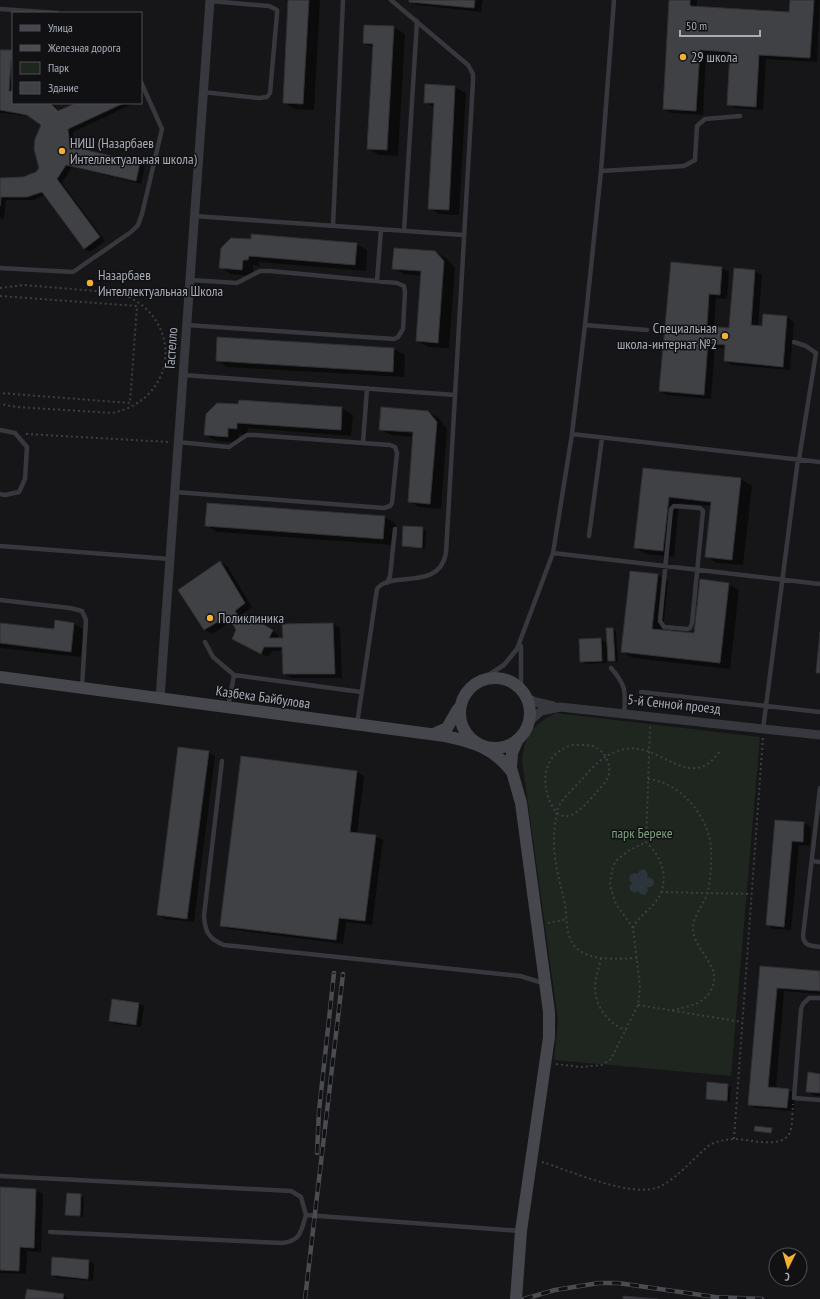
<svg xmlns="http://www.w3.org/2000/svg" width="820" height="1299" font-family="'PT Sans Narrow',sans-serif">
  <rect width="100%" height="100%" fill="#161618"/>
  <!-- green -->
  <path fill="#1e261f" d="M556,713L760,737L731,1076L554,1060L558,1020L522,760C525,734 534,724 556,713Z"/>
  <!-- water -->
  <path fill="#2c353c" d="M644,869L648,874L647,877L653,879L654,884L651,887H647L648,891L645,895L640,894L638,891L635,893L631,891L629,887L632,883L629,880L630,875L635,873L638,874L639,871Z"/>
  <!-- shadow -->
  <path fill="#0007" d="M285,0H320L314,110L295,109L284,103L289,2Z
    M410,0H483L481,12L417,5Z
    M670,0H697V8L790,13L791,0H820L817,62L766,59L763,110L735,108L728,104L731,55L706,53L703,115L671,113L664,109Z
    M394,27L405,34L398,156L379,155L368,149L373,48L364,43Z
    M0,51L13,52V103H52L60,112L78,103H135L73,132L75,149L140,164L145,167L141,184L72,167L62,183L105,241L90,252L84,249L45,195L33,200H6L4,219L0,218V178L18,179L31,175L41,168L43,125L29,116L0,113Z
    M426,85L455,87L466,93L459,215L440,214L429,208L435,108L425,102Z
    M356,244L367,250L366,271L259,262V266L253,265V276L231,274L220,267L222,248Z
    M435,252L446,258L455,268L449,348L428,347L417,341L422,276L404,274L393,268Z
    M671,263L722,268L729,272L727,299L716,298L714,327L730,329L735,269L755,271L762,275L758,327H763L764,315L787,317L794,322L790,370L732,365L725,361L726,348L715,347L711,399L667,395L660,391Z
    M218,338L394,349L405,355L404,377L227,367L217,360Z
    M240,401L342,408L353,415L351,436L248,428L247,435L239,434L238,443L216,441L205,435L239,406Z
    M428,412L439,418L447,429L441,509L419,507L409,501L414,437L391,435L380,429Z
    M644,469L741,479L752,486L743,565L717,563L706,556L711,506L679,503L674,557L646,554L635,548Z
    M385,517L396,524L394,545L217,532L206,525Z
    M423,528L426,530L425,549L403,546Z
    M220,562L227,566L252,607L241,615L244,619L246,616L279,635L277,639H284L333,624L340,628L342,678H291L284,674L283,650L272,651L268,657L240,642L237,630L232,621L212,634L205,630L179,590Z
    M657,575L668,581L663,631L695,634L728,584L739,590L730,669L633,658L622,652Z
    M0,624L55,631L74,624L85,630L81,657L0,648Z
    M607,629L616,631L618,662H612L607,659V663L586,664L581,661L601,639L608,643Z
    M208,752L215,756L194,922L165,919L158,914Z
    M242,757L357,772L364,776L357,834L375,836L383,840L372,925L346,922L343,944L228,929L221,925Z
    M776,821L804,823L811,827L810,846L799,845L791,930L774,929L767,925Z
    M761,967L820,972V994L784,991L776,1089L788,1090L795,1094L794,1111L756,1108L749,1104Z
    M138,1003L144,1006L141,1027L115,1024L110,1021Z
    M820,1075V1096H815L807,1092Z
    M708,1083L731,1087L730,1102L707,1098Z
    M0,1188L36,1190L43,1194L41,1252L27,1251L26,1274L0,1273Z
    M68,1194L84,1197L83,1217L66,1214Z
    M89,1261L94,1264L93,1281L57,1278L52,1275Z
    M63,1295L69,1299H26Z"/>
  <!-- building -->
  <path fill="#404145" stroke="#303034" d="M288,0H309L303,104L283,103Z
    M409,0H475L474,8L409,2Z
    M669,0H690V6L789,12L790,0H814L810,58L759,55L756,107L727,105L730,52L700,50L696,111L663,109Z
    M364,25L394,26L387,150L367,149L373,44L363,43Z
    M0,50H12L9,91H13V103H50L58,111L76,103H124L68,129L70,146L140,163L136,181L66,165L57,179L100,237L84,249L42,192L27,197H1L0,206V178L23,177L36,172L39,168L34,149L35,139L41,125L27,115L0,110Z
    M425,84L455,86L449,210L428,209L434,103H424Z
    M251,234L357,243L355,265L249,256L248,260H243L242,270L219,268L221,248L231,238L251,239Z
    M394,248L435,251L444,261L438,343L416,341L421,271L392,269Z
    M671,262L722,267L720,295L709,294L707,326L729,328L734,268L755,270L751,325L762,326L763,314L787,316L783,367L724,361L725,345L708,343L704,395L659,391Z
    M217,337L394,348L393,372L216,361Z
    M239,400L342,407L341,430L237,423V429L228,428V437L204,435L206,414L217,403L238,404Z
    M381,407L428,411L437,422L430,504L408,502L413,432L379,430Z
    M643,468L741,478L732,560L705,557L711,502L669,497L663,551L634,548Z
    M207,503L385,516L383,539L205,526Z
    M403,526L423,527L422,548L402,546Z
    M220,561L245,603L235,611L242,621L245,614L273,630L269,638H283L282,624L333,623L335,674H283L282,647H264L261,654L232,639L236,630L228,616L204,630L178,590Z
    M630,571L658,574L652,629L694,633L700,579L729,583L720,663L621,652Z
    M55,620L74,623L71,652L0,643V623L54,629Z
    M606,628H613L615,661H608Z
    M820,632V673H816Z
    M601,638L602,661L580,662L579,639Z
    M178,747L209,751L187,919L157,915Z
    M241,756L357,771L350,832L376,835L365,921L339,918L336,940L220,926Z
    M775,820L804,822L803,842L792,841L784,927L766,925Z
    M760,966L820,971V991L777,988L768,1087L789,1089L787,1108L748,1105Z
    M112,999L139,1003L136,1025L109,1021Z
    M808,1072L820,1074V1093L806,1092Z
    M707,1082L728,1084L727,1101L706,1099Z
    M755,1126L772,1128L771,1133L754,1131Z
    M0,1187L36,1189L34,1248L20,1247L19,1271L0,1270Z
    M67,1193L81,1194L80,1216L65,1215Z
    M52,1257L89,1260L88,1279L51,1275Z
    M27,1289L64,1294L63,1299H25Z
    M623,1296L658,1299H623Z"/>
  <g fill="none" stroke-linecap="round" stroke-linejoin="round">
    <!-- path -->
    <path stroke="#3d3f44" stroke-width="2" stroke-dasharray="2 3" stroke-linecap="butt" d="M0,288L24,285L119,293C184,315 180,399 112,413L17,407L0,404
      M0,296L137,306L130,403L0,393
      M26,434L169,442
      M572,745C580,745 590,744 597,748C606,753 612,767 608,777C606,783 599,789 595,794C586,804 567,828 554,809C539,785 542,754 572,745Z
      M648,779C677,782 701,808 709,836C713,850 711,877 708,891C705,904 692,916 693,930C695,952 725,968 710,992C700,1007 685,1006 670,1011
      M661,892L751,894
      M548,923L567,919
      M633,928C638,917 647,912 654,904C671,883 664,859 646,842L650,727
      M601,958C599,968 595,979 595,989C596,1008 609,1024 626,1030
      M637,958C616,959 579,963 570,938C566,928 567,916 565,905C559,876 551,856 555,825C556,818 556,810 560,804C566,795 576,786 584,777C596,763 606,753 625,749C661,742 690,794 720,751
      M638,1005L742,1022
      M556,1064L580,1067L602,1065L611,1059L638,1005L640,987L633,928L616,904L611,889L610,882L613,866L617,860L628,851L646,842
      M734,1139L763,737
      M542,1162C571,1171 635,1200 661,1186C680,1176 694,1157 711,1144C719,1141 726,1139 735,1139C749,1139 783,1150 790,1132C793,1124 792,1113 793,1104"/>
    <!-- lane -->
    <path stroke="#37383d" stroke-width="4.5" d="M0,9L57,13
      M203,92L259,98L267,97L270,93L277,14V10L269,6L210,1
      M601,171L684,166L695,160L697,126L705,119L740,116
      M194,216L463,235
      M333,226L343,0
      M404,231L417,21
      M0,268L73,272L131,232L138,225L142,214L162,129L141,82
      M377,281L381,229
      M187,325L394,339L398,337L403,329L405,292L404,286L397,283L270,271H260L237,283L190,280
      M585,325L647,330
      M794,342L806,346L816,353L799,459
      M183,375L455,395
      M0,430L15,433L27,447L25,479L19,492L5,495L0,494
      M572,434L820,462
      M363,443L367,388
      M175,492L384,508L390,506L392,503L397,453L395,447L390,445L255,435H247L229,447L178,442
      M674,506L700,508L703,511L692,623L690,628L688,629L664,627L660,621L671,509Z
      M589,536L602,438
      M0,546L170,559
      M553,553L820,584
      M387,583L390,576L395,529
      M0,600L70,608L82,611L86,620L82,687
      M205,642L213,657L234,675
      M521,646V689
      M611,668C626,685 626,691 624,714
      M479,681L504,665L517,649L553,553L572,434L585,325L601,171L614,0
      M641,692L820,712
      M228,707L234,675L361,692
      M357,724L377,589C390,570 439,592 446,553L473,81V74L468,65L391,0
      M763,729L798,459
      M222,761L204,916C205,932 209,939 224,945L520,976L543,983
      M820,788L803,936C804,946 811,946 820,947
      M812,861L820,862
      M820,998H809L803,1004L801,1009L794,1098L820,1100
      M0,1176L291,1191L301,1197L306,1215L521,1231
      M50,1232L282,1243C301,1241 301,1231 306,1215"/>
    <!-- street -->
    <path stroke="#37383d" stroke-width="9" d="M160,698L210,0
      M527,698L536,702L553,706
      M529,722L541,711L560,707L820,735"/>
    <!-- secondary -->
    <path stroke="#45474d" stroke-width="12" d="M0,677L445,736C474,742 494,748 512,772
      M460 713a35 35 0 1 1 70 0a35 35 0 1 1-70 0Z
      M434,734L447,728L458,709
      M516,1299L521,1231L549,1037V1012L521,803L511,768L512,753L518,739"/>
    <!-- rail casing -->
    <g stroke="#4a4c52" stroke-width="4.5">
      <path id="rail" d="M317,1153L319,1111L334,973
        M305,1299L343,974
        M524,1299L555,1290L599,1283H618L715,1297L762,1299"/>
    </g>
    <!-- rail -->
    <use href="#rail" stroke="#111113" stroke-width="3" stroke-dasharray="9" stroke-linecap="butt"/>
  </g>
  <!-- markers -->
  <g fill="#f2b134" stroke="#111113" stroke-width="1.5">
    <circle cx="683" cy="57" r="4"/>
    <circle cx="62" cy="151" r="4"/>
    <circle cx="90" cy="283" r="4"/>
    <circle cx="725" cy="336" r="4"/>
    <circle cx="210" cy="618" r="4"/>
  </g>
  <g text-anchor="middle" stroke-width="3" stroke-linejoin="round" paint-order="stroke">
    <!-- poi labels -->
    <g font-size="14" fill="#a8adb8" stroke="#111113" text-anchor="start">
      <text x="691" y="62">29 школа</text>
      <text x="70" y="148">НИШ (Назарбаев<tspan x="70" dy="16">Интеллектуальная школа)</tspan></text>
      <text x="98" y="280">Назарбаев<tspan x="98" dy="16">Интеллектуальная Школа</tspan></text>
      <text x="717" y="333" text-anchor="end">Специальная<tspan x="717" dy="16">школа-интернат №2</tspan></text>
      <text x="218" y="623">Поликлиника</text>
    </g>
    <!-- street labels -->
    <g font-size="14" fill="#a8adb8" stroke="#111113">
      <text transform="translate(171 348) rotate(-86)" y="5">Гастелло</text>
      <text transform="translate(263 697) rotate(8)" y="5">Казбека Байбулова</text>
      <text transform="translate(674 704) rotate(6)" y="5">5-й Сенной проезд</text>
    </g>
    <!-- park labels -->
    <g font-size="14" fill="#7fa381" stroke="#111113">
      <text x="642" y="838">парк Береке</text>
    </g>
  </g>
  <!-- legend -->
  <rect x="12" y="12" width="130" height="92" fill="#111113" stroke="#4d4f55"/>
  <rect x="20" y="25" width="20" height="6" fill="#45474d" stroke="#4d4f55"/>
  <text x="48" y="32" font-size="12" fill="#a8adb8">Улица</text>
  <rect x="20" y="45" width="20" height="6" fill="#4a4c52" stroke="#4d4f55"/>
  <text x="48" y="52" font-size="12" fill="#a8adb8">Железная дорога</text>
  <rect x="20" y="62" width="20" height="12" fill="#1e261f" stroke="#4d4f55"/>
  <text x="48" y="72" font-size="12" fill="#a8adb8">Парк</text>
  <rect x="20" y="82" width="20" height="12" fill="#404145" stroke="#4d4f55"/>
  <text x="48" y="92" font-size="12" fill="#a8adb8">Здание</text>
  <!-- north arrow -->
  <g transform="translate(788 1267) rotate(185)"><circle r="19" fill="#111113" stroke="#4d4f55"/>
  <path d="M0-3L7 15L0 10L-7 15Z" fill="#f2b134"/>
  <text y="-6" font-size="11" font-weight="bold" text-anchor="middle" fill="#a8adb8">С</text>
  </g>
  <!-- scale -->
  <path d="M680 30v6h80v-6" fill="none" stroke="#a8adb8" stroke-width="2"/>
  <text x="686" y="30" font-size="12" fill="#a8adb8" stroke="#111113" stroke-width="3" paint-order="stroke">50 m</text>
</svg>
